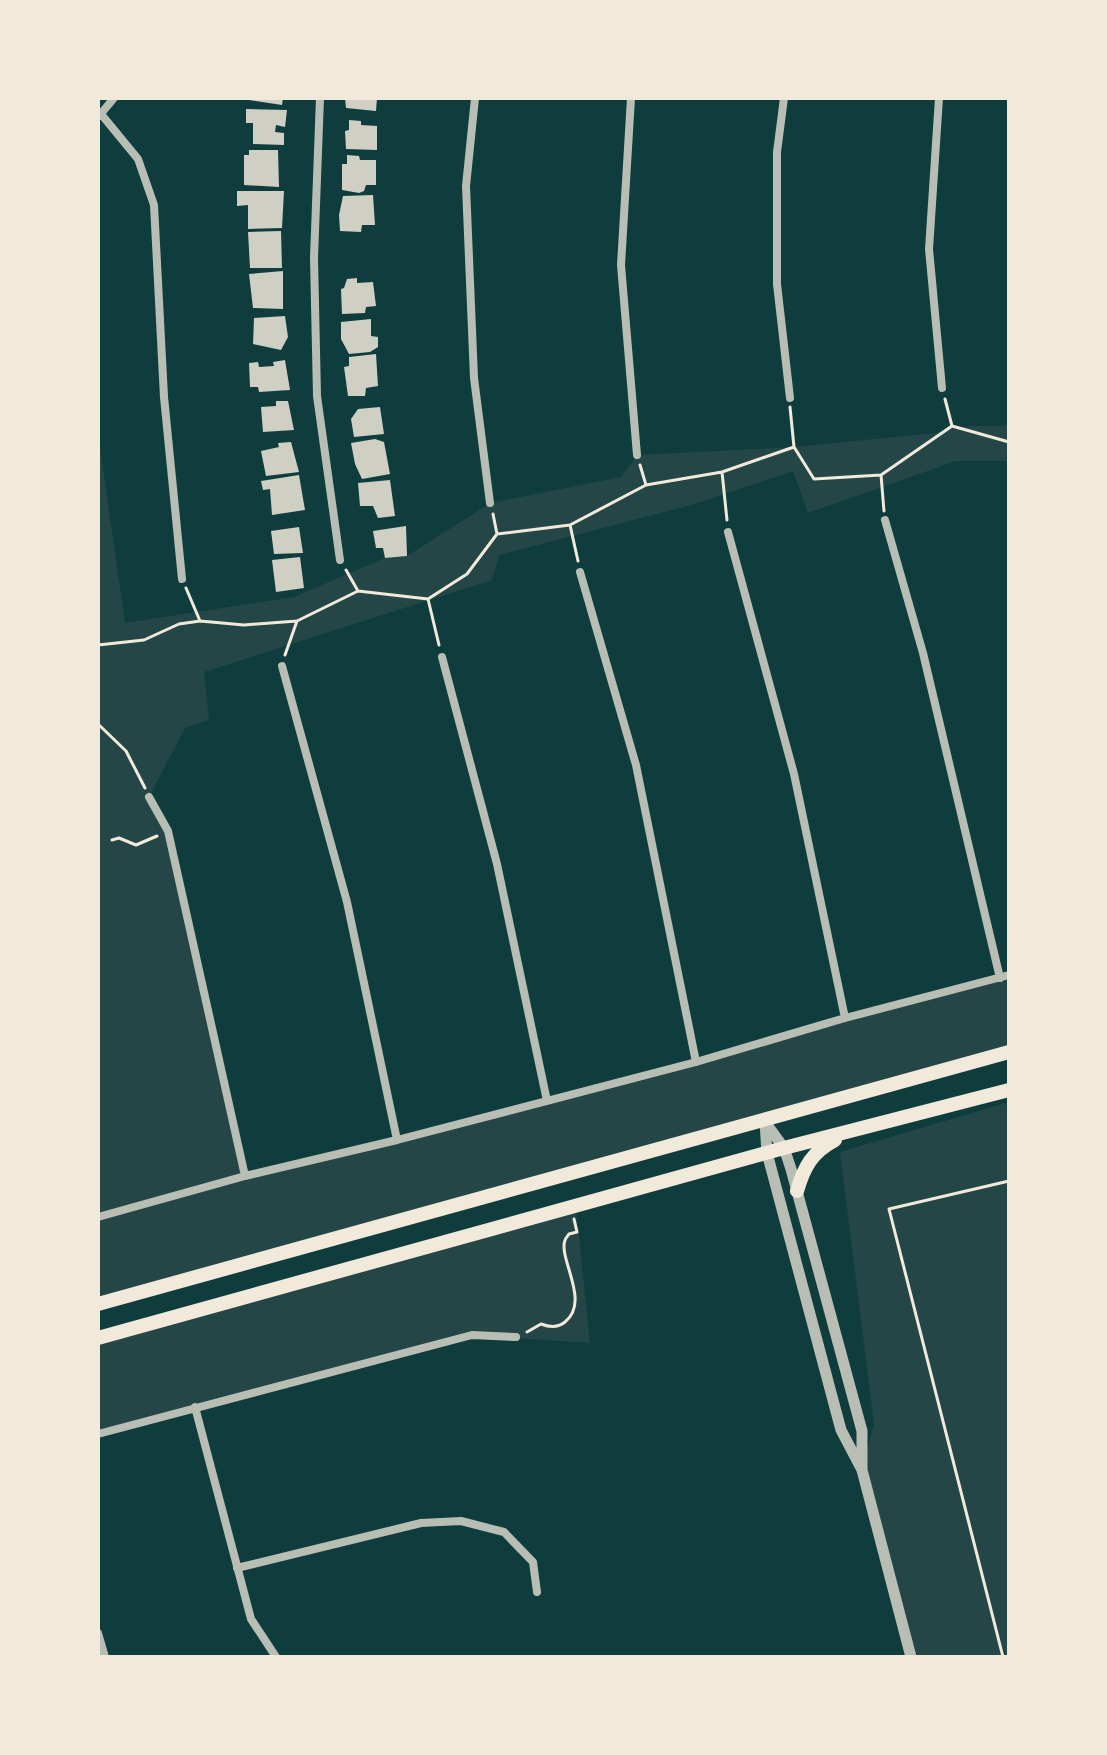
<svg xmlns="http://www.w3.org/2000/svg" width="1107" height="1755" font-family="Raleway,sans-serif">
  <rect width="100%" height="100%" fill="#0f3d3e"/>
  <!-- green -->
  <path fill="#244646" d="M1009,425V461H956L808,513L793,471L695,504L499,555L492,580L204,672L209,720L185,728L149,797L168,831L245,1175L397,1140L1009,975V1052L98,1304V433L125,623L294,597L385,558L407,556L490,503L621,477L637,455L794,447L944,432C955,424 992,427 1009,425Z
    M1009,1102V1657H911L862,1470L874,1424L840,1152Z
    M576,1207L590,1343L472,1335L98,1434V1338Z"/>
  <!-- building -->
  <path fill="#cfcfc3" d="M250,98H283L282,105L249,100Z
    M345,98H377L376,111L346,108Z
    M246,109L287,110L285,127L276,125L275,132L284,133V145L253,144V123H246Z
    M349,120L361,121V125L377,126V150L346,149L345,131L349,130Z
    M249,150H278L279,187L244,185V155H249Z
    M347,155L359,156L360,160H376V185H366L364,191L359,193L342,190V164H347Z
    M237,191H284L282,228L248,229V205L237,206Z
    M373,195L375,225H362L361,232L340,231L339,215L343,196Z
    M281,231L282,268H250L248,232Z
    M283,271V309L253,308L249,274Z
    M357,278V283L373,282L376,306L366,307L365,313L342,314L341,289L344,288L347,279Z
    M285,316L288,337L281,350L253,344L254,318Z
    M371,319V336L378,337V347L370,352L349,354L341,339V322Z
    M376,354L378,386L366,388L365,396H348L344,367L349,366V357Z
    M285,360L290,390L259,392L258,387H250L249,363L258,362L259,367L274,366L273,362Z
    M276,401H288L294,430L263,432L261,407L276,406Z
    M380,407L384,434L354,437L351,419L358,409Z
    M375,439L384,442L390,474L362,479L355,464L351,443Z
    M291,442L299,472L266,476L261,451L279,447L278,443Z
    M299,475L305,510L272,515L270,489L263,490L261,481Z
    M390,480L395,516L378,518L373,506H360L358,483Z
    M406,526L407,556L385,558L383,548H376L373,531Z
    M299,527L303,553L274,554L271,531Z
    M300,557L304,588L276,592L272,560Z"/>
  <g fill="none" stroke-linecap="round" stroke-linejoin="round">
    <!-- path -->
    <path stroke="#f1e9da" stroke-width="3" d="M945,399L952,426
      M790,407L794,447
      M640,465L646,485
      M722,472L727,520
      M881,475L884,511
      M493,514L497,534
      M570,525L578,561
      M346,570L358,591
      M186,588L200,621L244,625L297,621L358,591L428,599L467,574L497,534L570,525L646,485L722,472L794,447L814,479L881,475L952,426L1009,442
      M428,599L439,645
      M98,645L144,640L179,624L200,621
      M285,655L297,621
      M98,724L126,751L145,788
      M112,840L119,838L136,845L157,836
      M527,1332L541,1324C549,1327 558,1328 565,1322C591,1301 558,1259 565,1240C566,1237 568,1236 569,1234L577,1232L574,1219
      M1003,1657L889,1209L1009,1181"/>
    <!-- minor -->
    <path stroke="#b8beb3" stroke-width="8" d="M320,98L314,258L317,396L340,560
      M475,98L466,186L474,378L490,503
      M631,98L621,265L637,455
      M784,98L777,152V284L790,398
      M939,98L929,249L942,388
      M101,114L138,159L154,205L164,397L182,579
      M99,116L114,98
      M885,520L923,653L1000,978
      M728,532L794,774L845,1018
      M580,572L636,765L696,1062
      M442,657L497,864L547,1101
      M282,666L347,902L397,1140
      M149,797L168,831L245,1176
      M98,1217L245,1176L397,1140L696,1062L845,1018L1009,975
      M195,1407L251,1619L276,1657
      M98,1434L472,1335L516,1337
      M237,1568L421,1523L461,1521L504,1532L533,1562L537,1592
      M98,1633L105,1657"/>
    <!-- tertiary -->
    <path stroke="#b8beb3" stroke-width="11" d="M765,1122L784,1148L791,1169L862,1431V1470L841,1430L767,1153Z
      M862,1470L911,1657"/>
    <!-- trunk -->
    <path stroke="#f1e9da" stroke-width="14" d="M797,1191C804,1167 812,1152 835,1140
      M98,1304L1009,1052
      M98,1338L784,1148L1009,1090"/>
  </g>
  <!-- border -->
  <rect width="1107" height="1755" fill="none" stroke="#f1e9da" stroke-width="200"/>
</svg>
